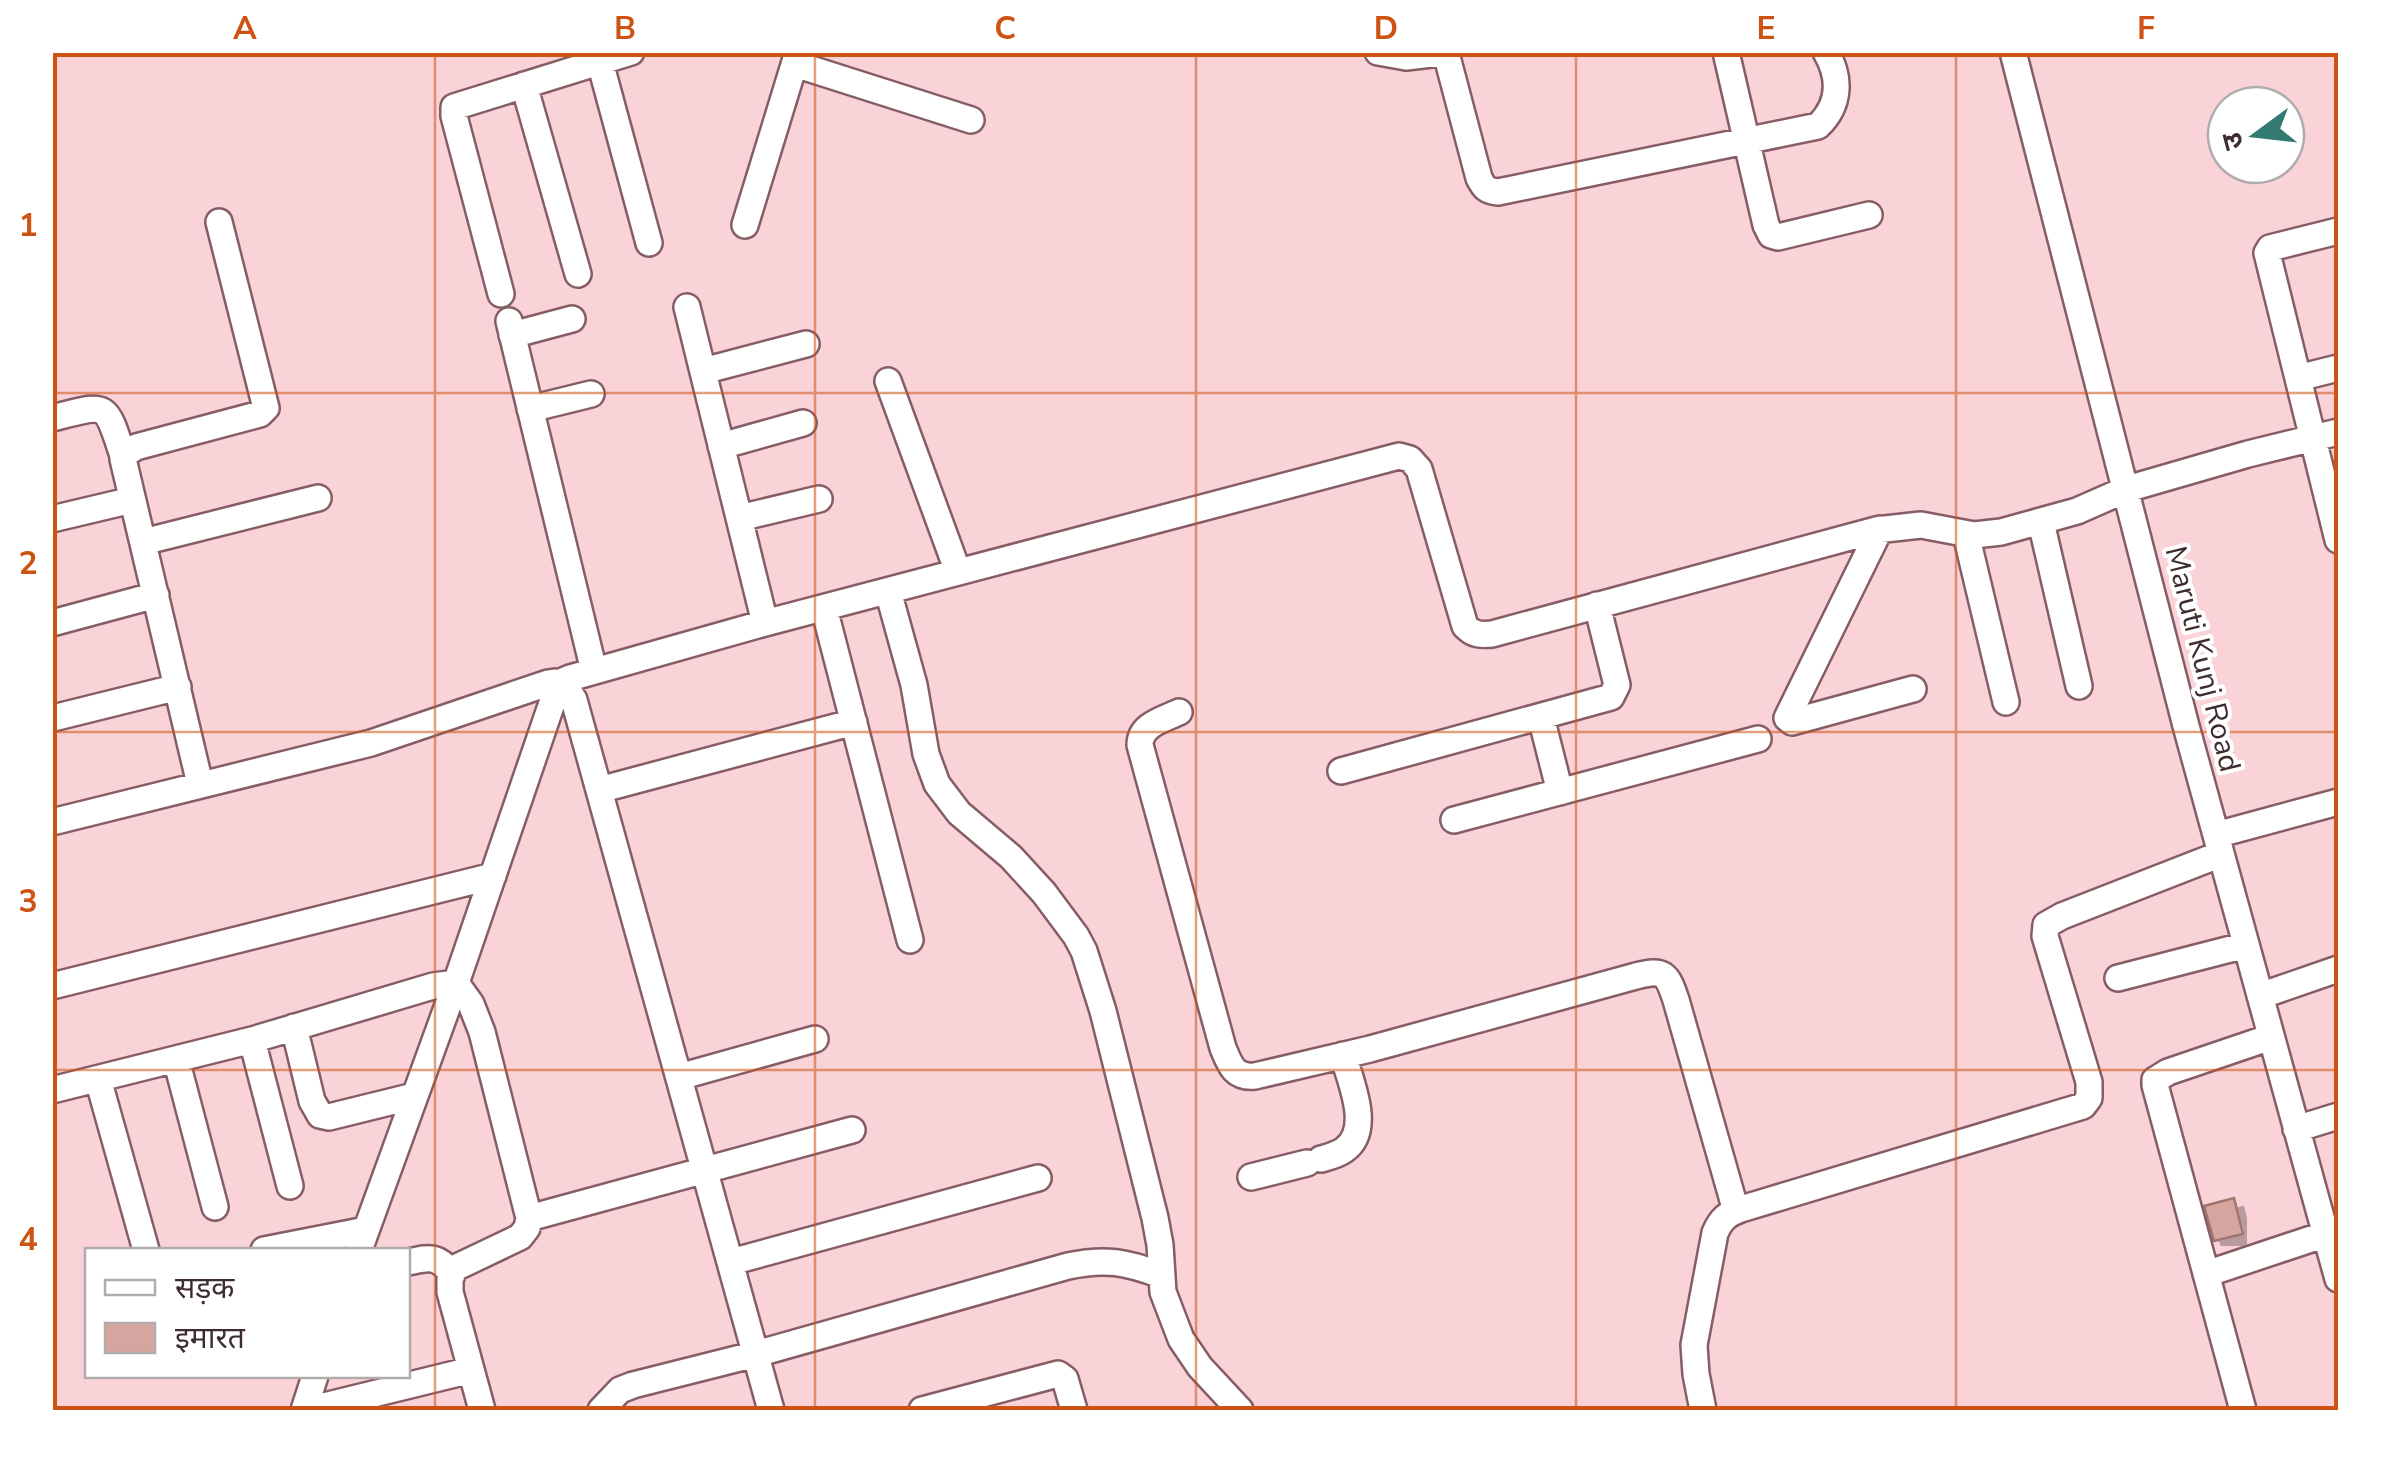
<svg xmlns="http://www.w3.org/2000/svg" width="2391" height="1463" font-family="'Nunito Sans','Noto Sans Devanagari',sans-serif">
  <defs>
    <filter id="shadow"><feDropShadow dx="9" dy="9" stdDeviation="0" flood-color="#0004"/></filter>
  </defs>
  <rect width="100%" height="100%" fill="#fad3d9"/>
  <!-- building -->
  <path fill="#d5a6a0" stroke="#a0746e" stroke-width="2.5" filter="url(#shadow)" d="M2234,1198L2243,1234L2214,1241L2204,1206Z"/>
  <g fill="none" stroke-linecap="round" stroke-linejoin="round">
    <!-- minor casing -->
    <g stroke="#875d65" stroke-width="30">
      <path id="minor" d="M1378,52L1406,57L1449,52
        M1726,52L1766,225L1771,235L1778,237L1869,215
        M2013,52L2186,726L2338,1279
        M1446,53L1479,178C1484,188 1487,191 1498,192L1818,126C1840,105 1841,78 1826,52
        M600,62L649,243
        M795,64L971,120
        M524,85L578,274
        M745,225L798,52
        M2338,231L2270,248L2267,253L2338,540
        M501,294L454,116V107L631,52
        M687,307L765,623
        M509,321L594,671
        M512,335L572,319
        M703,371L806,344
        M2298,378L2338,368
        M888,381L958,572
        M530,409L591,394
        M52,418C108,404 105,400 123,456
        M721,446L803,423
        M739,518L819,499
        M52,519L132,500
        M2041,522L2079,686
        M1880,529L1787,718L1792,722L1913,689
        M1966,534L2006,702
        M143,542L318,498
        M888,591L914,685L926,754L937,784L959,813L1011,857L1044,893L1076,936L1084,951L1103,1011L1155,1218L1160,1245L1163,1292L1181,1339L1200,1367L1240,1410
        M824,608L910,940
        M52,623L156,595
        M1179,712C1162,720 1140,725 1140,745L1223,1048C1230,1065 1234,1078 1255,1076L1370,1049L1636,976C1664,969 1667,973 1676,1000L1736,1211
        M1541,717L1560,792
        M53,718L178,687
        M1341,771L1611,697L1617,685L1597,605
        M200,784L123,459L125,454L136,447L260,414L266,408L219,222
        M599,790L854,722
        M1454,820L1758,739
        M52,822L371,743L548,683L555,682L565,685L574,700L771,1410
        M2216,835L2338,802
        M2118,978L2246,945
        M52,986L493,876
        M2260,996L2338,969
        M294,1027L312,1101L320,1115L329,1117L414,1096
        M252,1040L290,1186
        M176,1059L215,1207
        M679,1077L815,1039
        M98,1079L146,1250
        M52,1090L252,1040L433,986L456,983L471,1004L482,1032L529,1218L527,1228L520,1237L455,1268L450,1279V1292L482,1410
        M2296,1129L2338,1116
        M1321,1159C1328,1157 1337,1155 1344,1150C1373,1130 1350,1081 1343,1055
        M1251,1177L1307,1163
        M529,1218L852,1130
        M264,1250L366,1230
        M359,1250L456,983L553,700L561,682L570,678L765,623L1399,456L1410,459L1419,469L1465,626C1473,635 1481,635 1492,634L1876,530L1921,525L1974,535L2001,532L2077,511L2127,489L2248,454L2338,432
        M408,1262C428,1258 437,1254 451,1273
        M731,1262L1038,1178
        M2206,1274L2338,1230
        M304,1410L315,1376
        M308,1410L471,1370
        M601,1410L620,1390L633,1385L756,1354L1068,1266C1106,1258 1126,1262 1161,1275
        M922,1410L1058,1374L1065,1379L1074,1410
        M1703,1410L1696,1374L1694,1345L1715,1233C1721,1219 1727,1214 1741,1209L2083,1106L2089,1098V1082L2045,936L2046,925L2062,916L2221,854
        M2243,1410L2155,1085V1080L2168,1072L2271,1037"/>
    </g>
    <!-- minor -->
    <use href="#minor" stroke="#fff" stroke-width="25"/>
  </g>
  <!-- grid -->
  <path fill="none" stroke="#ce5211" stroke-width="2.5" stroke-opacity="0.55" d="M435,52V1410M815,52V1410M1196,52V1410M1576,52V1410M1956,52V1410M52,393H2338M52,732H2338M52,1070H2338"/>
  <g text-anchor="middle" stroke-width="8" stroke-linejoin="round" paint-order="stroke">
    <!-- street labels -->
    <g font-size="30" fill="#3e2c2f" stroke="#fff">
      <text transform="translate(2203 659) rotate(76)" y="10">Maruti Kunj Road</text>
    </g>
  </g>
  <!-- border -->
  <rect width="2391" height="1463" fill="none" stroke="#ffffff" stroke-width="110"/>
  <!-- legend -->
  <rect x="85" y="1248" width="325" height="130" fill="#ffffff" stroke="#b2abac" stroke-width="2.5"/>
  <rect x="105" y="1280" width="50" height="15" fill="#ffffff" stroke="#b2abac" stroke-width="2.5"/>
  <text x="175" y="1298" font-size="30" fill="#3e2c2f">सड़क</text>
  <rect x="105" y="1323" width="50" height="30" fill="#d5a6a0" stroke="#b2abac" stroke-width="2.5"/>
  <text x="175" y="1348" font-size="30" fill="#3e2c2f">इमारत</text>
  <!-- north arrow -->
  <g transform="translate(2256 135) rotate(255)"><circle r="48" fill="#ffffff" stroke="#b2abac" stroke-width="2.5"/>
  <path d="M0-8L18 38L0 25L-18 38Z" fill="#337a73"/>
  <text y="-15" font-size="28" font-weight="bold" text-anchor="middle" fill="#3e2c2f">उ</text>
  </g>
  <rect x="55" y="55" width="2281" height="1353" fill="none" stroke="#ce5211" stroke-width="4"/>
  <g font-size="32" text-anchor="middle" font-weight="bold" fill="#ce5211">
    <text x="245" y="39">A</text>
    <text x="625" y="39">B</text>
    <text x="1005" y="39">C</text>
    <text x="1386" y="39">D</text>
    <text x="1766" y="39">E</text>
    <text x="2146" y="39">F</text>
    <text x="28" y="236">1</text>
    <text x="28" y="574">2</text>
    <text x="28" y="912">3</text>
    <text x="28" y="1250">4</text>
  </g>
</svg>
